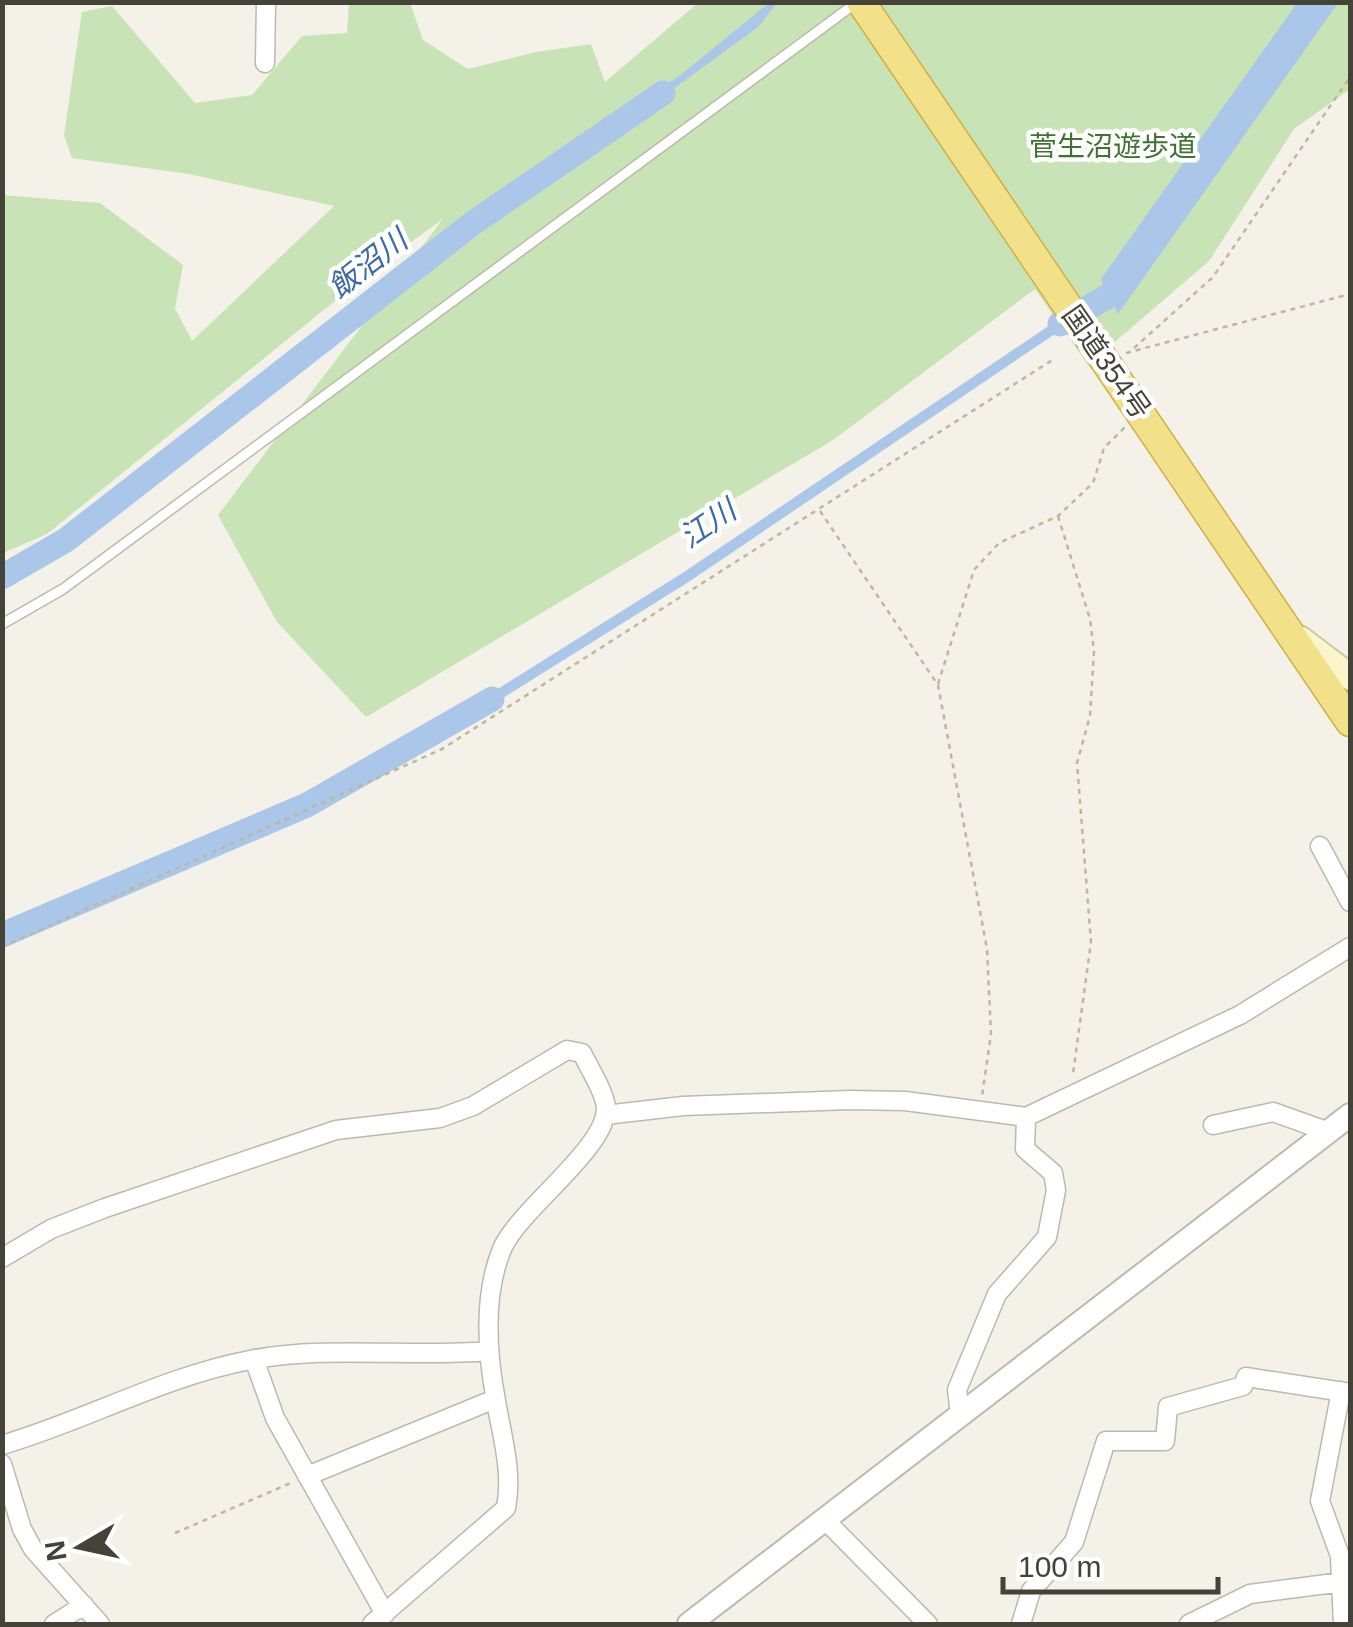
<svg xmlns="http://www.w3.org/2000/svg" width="1353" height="1627" font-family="Arial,'Noto Sans JP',sans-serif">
  <rect width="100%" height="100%" fill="#f3f1e8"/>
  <!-- green -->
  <path fill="#c8e3b5" d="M349,3H410L423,40L468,69L536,52L591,44L605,82L698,3H1350V89L1294,129L1209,261L1088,365L1035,289L833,440L366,717L277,622L218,515L443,219L383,262L47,534L3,553L2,195L100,203L183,265L175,308L192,341L334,206L189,174L72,158L64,135L82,12L112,6L195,103L252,95L302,36L347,33Z"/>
  <!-- water -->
  <path fill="#aac7ea" d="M769,3H777L758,27L639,114L634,105L678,77Z
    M1297,3H1338L1118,314L1101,279Z
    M1081,304L1086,313L690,581L466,721L461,712L684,572Z"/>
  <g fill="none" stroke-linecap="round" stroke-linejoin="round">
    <!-- river -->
    <path stroke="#aac7ea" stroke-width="25" d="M1060,324L1110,295L1129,270
      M2,577L66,540L473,223L663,93
      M2,935L307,805L492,699"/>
    <!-- service casing -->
    <g stroke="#bdbaac" stroke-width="12">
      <path id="service" d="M2,624L63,589L856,3"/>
    </g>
    <!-- minor casing -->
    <g stroke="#bdbaac" stroke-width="21">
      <path id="minor" d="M265,63L266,2
        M1320,846L1350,902
        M605,1115L683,1106L850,1100L905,1101L1026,1117L1240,1015L1350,947
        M1213,1125L1273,1112L1329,1132
        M2,1258L51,1229L105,1208L336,1130L440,1118L473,1106L567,1050L582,1053C589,1068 601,1085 605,1102C616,1142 520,1207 502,1249C483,1295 487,1353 496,1401C502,1437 513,1471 506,1508L372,1624
        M254,1359L275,1418L385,1614
        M1341,1391L1320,1501L1340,1556L1343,1624
        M960,1415L957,1390L997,1294L1047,1237L1056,1190L1053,1173L1025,1149L1026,1117
        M2,1445C87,1420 162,1377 250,1360C329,1345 409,1358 489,1351
        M2,1464L22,1529L33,1549L100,1624
        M307,1476L495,1399
        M824,1519L928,1624
        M54,1624L84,1605
        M1021,1624L1031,1591L1074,1542L1106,1441H1165L1168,1407L1243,1386L1246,1377L1350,1393
        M1189,1624L1250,1594L1350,1581"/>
    </g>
    <!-- tertiary casing -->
    <g stroke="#bdbaac" stroke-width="26">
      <path id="tertiary" d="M689,1624L1350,1115"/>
    </g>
    <!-- secondary casing -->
    <g stroke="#cec89c" stroke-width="29">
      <path id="secondary" d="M1300,639L1350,677"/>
    </g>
    <!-- trunk casing -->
    <g stroke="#cfb046" stroke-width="31">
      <path id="trunk" d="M861,2L1350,722"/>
    </g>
    <!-- path -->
    <path stroke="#beb79e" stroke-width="2.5" stroke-dasharray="5 5" stroke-linecap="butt" d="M1134,348L1213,277L1350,77
      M1126,353L1350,294
      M820,511L938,685L987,949L991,1034L982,1096
      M1058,516L1090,619L1094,651L1090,716L1077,763L1091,942L1073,1074
      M938,684L974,570L999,543L1058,516L1093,483L1104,448L1126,426
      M2,947L442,749L1054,359
      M175,1533L293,1482"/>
    <!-- service -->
    <use href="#service" stroke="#fff" stroke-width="9"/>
    <!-- minor -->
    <use href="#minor" stroke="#fff" stroke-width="18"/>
    <!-- tertiary -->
    <use href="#tertiary" stroke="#fff" stroke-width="22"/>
    <!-- secondary -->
    <use href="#secondary" stroke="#faf5cb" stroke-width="25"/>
    <!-- trunk -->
    <use href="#trunk" stroke="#f3e18a" stroke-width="28"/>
  </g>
  <g text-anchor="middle" stroke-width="9" stroke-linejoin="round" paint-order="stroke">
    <!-- park labels -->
    <g font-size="28" fill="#407230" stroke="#fff">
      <text x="1113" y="156">菅生沼遊歩道</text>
    </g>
    <!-- street labels -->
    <g font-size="28" fill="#454238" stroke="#fff">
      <text transform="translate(1107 362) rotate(55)" y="10">国道354号</text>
    </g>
    <!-- water labels -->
    <g font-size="30" font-style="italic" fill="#3a6aa8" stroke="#fff">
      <text transform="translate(368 264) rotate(-38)" y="10">飯沼川</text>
      <text transform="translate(708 524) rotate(-34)" y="10">江川</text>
    </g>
  </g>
  <!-- border -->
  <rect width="1353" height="1627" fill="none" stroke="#454238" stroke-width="10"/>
  <!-- north arrow -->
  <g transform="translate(80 1547) rotate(261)" stroke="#ffffff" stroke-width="8" paint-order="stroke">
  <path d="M0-8L18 38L0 25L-18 38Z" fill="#454238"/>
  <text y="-15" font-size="28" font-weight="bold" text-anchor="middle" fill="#454238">N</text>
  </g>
  <!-- scale -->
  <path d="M1003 1577v15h215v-15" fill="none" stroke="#454238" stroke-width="5"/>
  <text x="1018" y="1577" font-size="30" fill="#454238" stroke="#ffffff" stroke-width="8" paint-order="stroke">100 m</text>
</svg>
